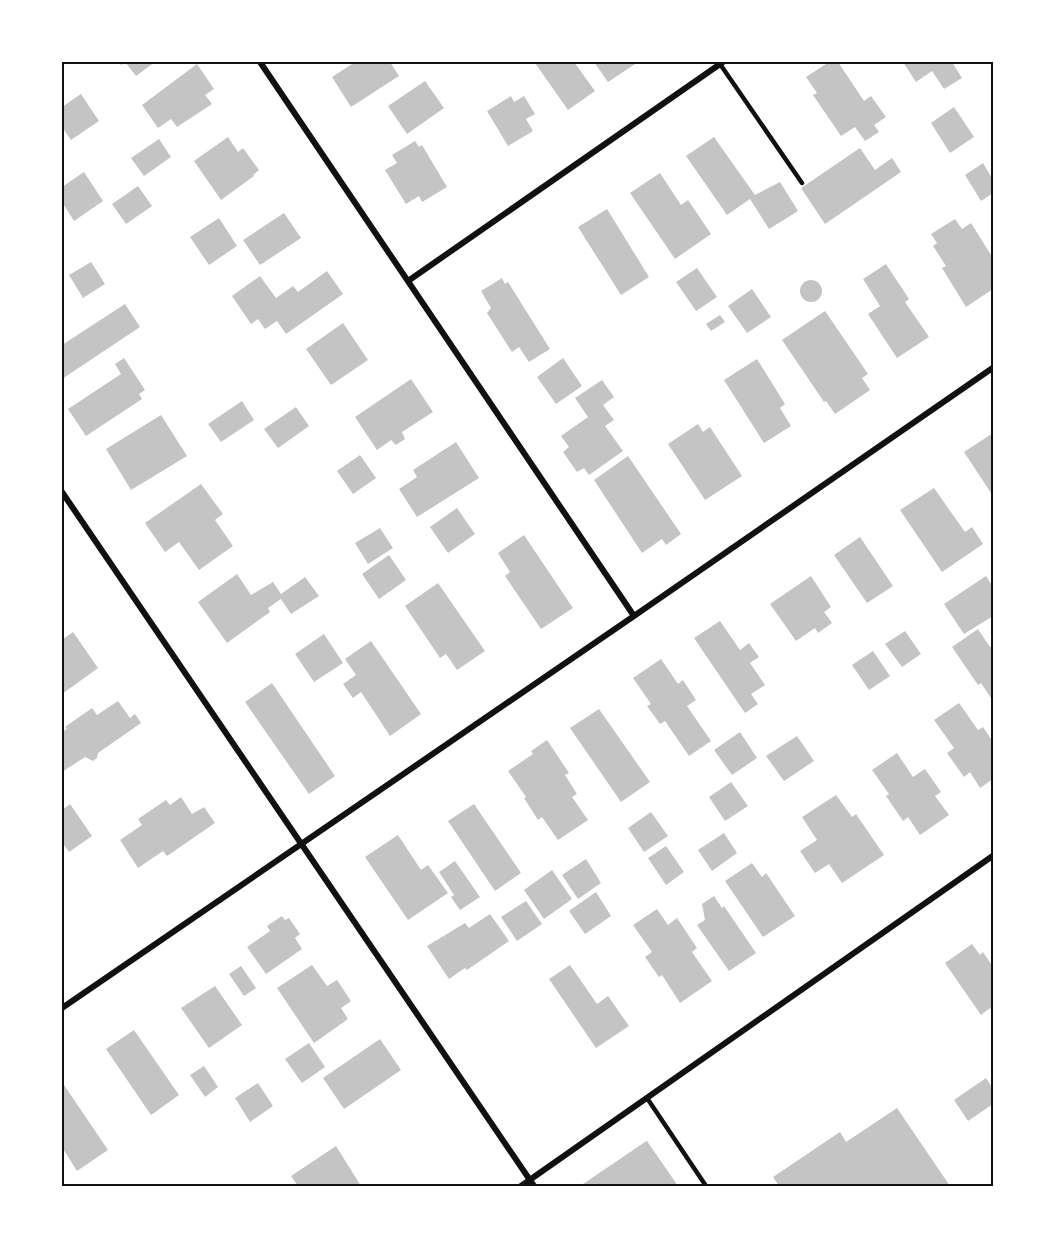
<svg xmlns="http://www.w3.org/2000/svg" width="1055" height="1248" font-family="'PT Sans Narrow',sans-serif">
  <rect width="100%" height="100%" fill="#fff"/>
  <!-- building -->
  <path fill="#c4c4c4" d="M119,62H155L136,76L125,62L121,65Z
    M350,62H390L399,76L351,107L332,77L352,64Z
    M538,62H574L595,91L568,110L535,63Z
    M594,62H638L608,82Z
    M829,62H838L864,101L871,96L886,117L874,125L879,132L865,141L855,127L841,136L813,95L817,93L806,77Z
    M903,62H952L962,78L944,89L932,71L916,82Z
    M197,64L214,89L205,95L212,104L177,127L171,119L158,128L142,105Z
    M425,81L444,108L407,134L388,106Z
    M81,94L99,121L71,140L62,127V107Z
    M511,96L514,102L524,96L535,114L526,119L533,131L508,146L487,111Z
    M954,107L974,137L950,153L931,123Z
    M228,137L238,152L243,148L259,170L253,175L254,176L221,200L194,161Z
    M714,137L755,195L780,182L798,211L769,229L750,199L727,215L686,156Z
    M159,139L171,157L144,176L131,158Z
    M415,141L419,147L422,145L447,187L422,202L419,196L406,204L385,170L397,163L392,155Z
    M860,148L875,170L892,158L901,172L825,224L801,188Z
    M983,163L993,180V193L981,201L965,175Z
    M84,172L103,201L74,221L62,202V187Z
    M660,173L681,205L688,200L711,234L675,259L630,193Z
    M138,186L152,206L126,224L112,204Z
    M607,209L649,277L621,295L578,227Z
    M284,213L301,238L260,265L243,240Z
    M219,218L237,246L209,265L190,237Z
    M955,219L962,229L971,223L993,258V289L966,307L942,268L946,266L933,246L937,243L931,234Z
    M91,262L105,284L83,298L69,275Z
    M886,264L909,299L905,302L929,337L897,358L868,314L880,306L863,279Z
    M697,268L717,297L696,311L676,282Z
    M327,271L343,294L286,334L277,321L265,329L258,319L251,324L232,296L260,276L276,298L293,286L298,292Z
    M502,278L505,284L508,282L550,349L529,362L519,347L512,352L487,313L491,308L481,291Z
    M800 291a11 11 0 1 1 22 0a11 11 0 1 1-22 0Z
    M752,289L771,317L747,333L728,306Z
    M125,304L140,327L62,379V345Z
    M825,311L868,374L862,378L870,390L835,414L826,401L824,402L782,340Z
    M720,315L725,322L711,331L706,324Z
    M343,323L368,360L331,385L306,349Z
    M124,358L145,390L139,394L142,399L86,436L68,409L121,374L115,364Z
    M563,358L582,386L556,404L537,377Z
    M757,359L785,404L780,408L791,426L764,443L724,380Z
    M411,379L433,412L402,432L405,439L396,445L391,440L377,450L355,417Z
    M602,380L614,397L603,405L614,420L605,426L623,451L589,475L584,468L577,472L563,452L569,447L561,436L588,417L575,398Z
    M242,401L254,420L221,442L208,424Z
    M296,407L309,426L278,448L264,429Z
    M161,415L187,456L131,490L106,449Z
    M698,424L703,432L710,427L742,476L705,500L668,444Z
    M993,433V496L964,452Z
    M456,442L479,478L417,517L399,489L417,477L413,470Z
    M360,455L376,478L353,494L337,471Z
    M628,456L681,534L666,545L662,539L642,553L594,480Z
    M201,484L223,514L215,520L233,546L199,570L179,542L165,552L145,523Z
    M934,488L965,532L972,527L983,544L942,572L900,510Z
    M457,508L475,534L448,553L430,527Z
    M380,528L393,548L368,564L355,543Z
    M524,535L573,608L541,629L505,576L510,572L498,553Z
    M860,537L893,586L867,603L834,555Z
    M389,555L406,580L379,599L362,574Z
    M237,574L251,595L273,582L281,594L305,577L319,596L291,614L281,599L268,608L270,612L227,643L198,602Z
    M811,576L831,607L824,612L832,623L818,633L815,628L796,641L770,604Z
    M986,576L993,587V616L964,634L944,604Z
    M438,583L485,651L457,670L446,654L440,658L405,606Z
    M720,621L740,650L749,643L759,657L750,663L765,685L751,694L758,704L745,713L694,638Z
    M978,629L990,647L993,645V701L981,683L978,685L952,647Z
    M905,631L921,654L902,667L885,644Z
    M73,632L98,668L62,694V640Z
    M324,634L343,663L314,682L295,654Z
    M371,641L421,714L390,736L361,692L353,698L343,684L356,675L345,659Z
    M873,651L890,676L869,690L852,665Z
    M661,659L678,684L683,680L696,700L687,706L711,741L689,756L665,721L660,724L647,706L651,704L633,678Z
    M272,683L335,776L309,794L245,702Z
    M118,701L130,718L135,714L141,723L98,753L97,758L93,761L85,757L62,772V732L67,729L65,727L92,708L97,715Z
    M959,703L978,730L983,727L993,742V779L980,788L970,772L964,777L947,753L954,748L934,720Z
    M599,709L650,782L621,802L570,728Z
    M740,732L757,758L732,775L714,750Z
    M797,736L814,761L784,781L766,756Z
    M547,740L569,773L565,775L577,794L572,797L588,820L558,840L542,817L538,820L524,798L526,797L508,771L533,754L531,751Z
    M897,753L913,777L925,769L941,792L935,796L949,815L920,835L908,817L903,821L886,796L889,794L872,770Z
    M731,782L748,806L725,821L709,797Z
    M836,795L852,817L856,814L884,855L842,883L829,864L815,873L800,851L817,840L802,817Z
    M181,797L192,814L204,807L215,823L167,856L163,851L138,868L120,840L142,825L138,819L166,800L170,805Z
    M70,804L92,836L69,852L62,842V810Z
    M474,804L521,873L495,891L448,821Z
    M651,812L668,836L644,852L628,828Z
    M724,833L737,853L712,871L698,850Z
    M398,835L421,870L428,865L448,893L408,920L365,857Z
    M666,846L684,872L666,885L648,858Z
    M586,859L601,883L578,899L562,875Z
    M455,861L480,897L460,910L451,897L454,895L439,872Z
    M752,863L762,877L766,873L795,916L763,937L725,881Z
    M552,870L572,899L544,919L524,890Z
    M596,892L611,916L585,934L569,911Z
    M714,896L722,908L724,906L756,953L729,971L697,925L705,920L702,904Z
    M526,901L542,924L517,941L501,917Z
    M657,909L668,925L677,918L697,948L692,952L712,981L680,1003L662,975L659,977L645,957L652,952L633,925Z
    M490,914L509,941L467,970L465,968L449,979L427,946L465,923L469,928Z
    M282,916L285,920L289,918L300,934L295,938L302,949L266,974L247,947L270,931L267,926Z
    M972,944L980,955L983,952L993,967V1013L990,1008L981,1015L945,963Z
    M312,965L327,986L337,980L351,1001L341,1008L348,1019L314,1043L277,988Z
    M570,965L597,1004L608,996L629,1026L596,1048L549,979Z
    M241,966L256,988L244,996L229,974Z
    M215,986L242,1025L209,1048L181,1008Z
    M134,1030L179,1095L151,1115L106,1049Z
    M380,1039L401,1070L344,1109L323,1078Z
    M309,1043L325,1067L302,1083L285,1059Z
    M204,1066L218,1087L205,1097L190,1075Z
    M986,1078L993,1089V1104L968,1121L954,1100Z
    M62,1082L108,1150L77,1171L62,1147Z
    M258,1083L273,1106L250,1122L235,1098Z
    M897,1108L950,1186H779L773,1177L840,1132L846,1142Z
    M647,1141L678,1186H580L645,1142Z
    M336,1146L361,1186H298L291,1176Z"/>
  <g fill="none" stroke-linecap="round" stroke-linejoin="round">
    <!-- service -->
    <path stroke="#111" stroke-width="4.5" d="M720,64L802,183
      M647,1098L706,1186"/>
    <!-- minor -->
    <path stroke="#111" stroke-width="6" d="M260,62L634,616
      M408,281L723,62
      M62,492L534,1186
      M62,1008L634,616L994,367
      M521,1186L994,855"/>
  </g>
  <!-- border -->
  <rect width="1055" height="1248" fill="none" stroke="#ffffff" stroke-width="126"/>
  <rect x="63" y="63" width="929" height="1122" fill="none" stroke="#111" stroke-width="2"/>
</svg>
